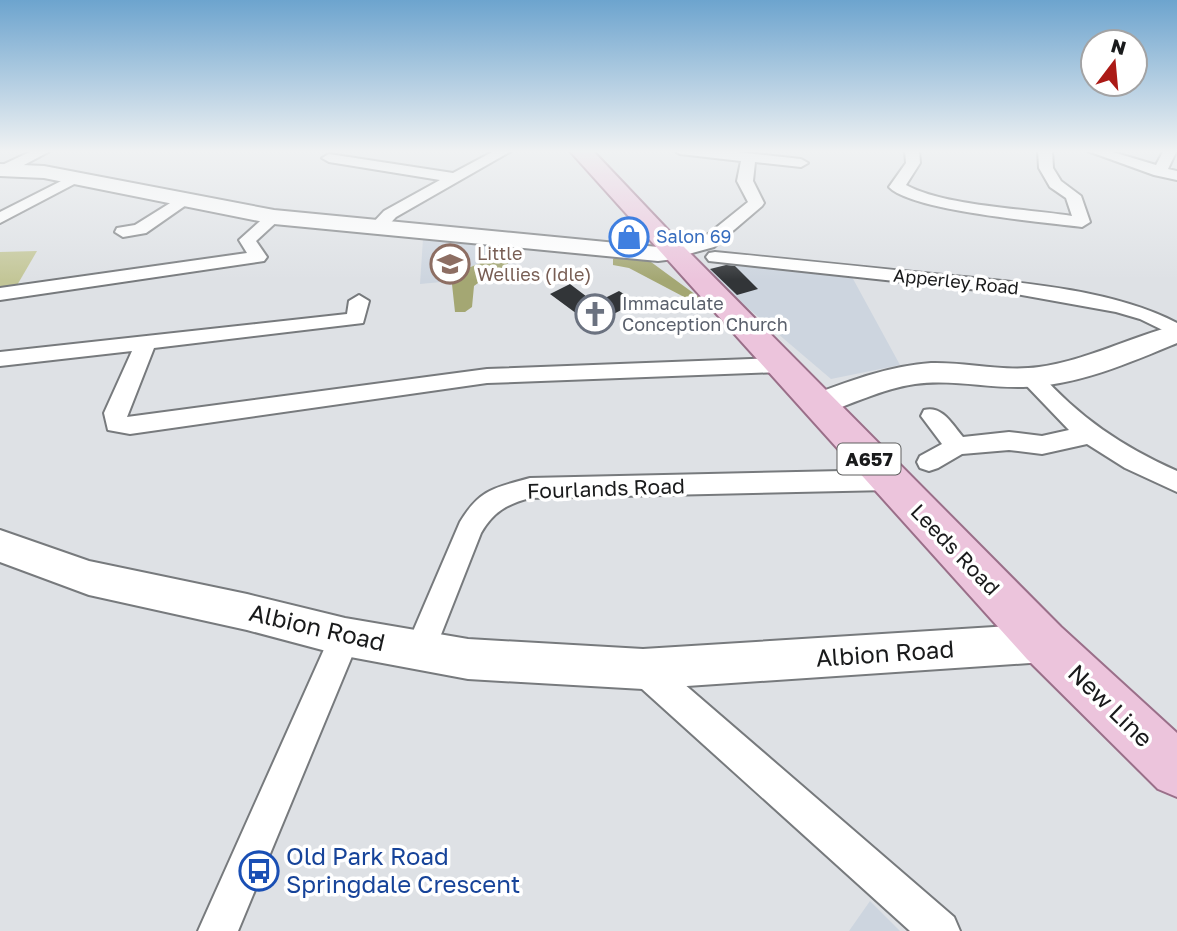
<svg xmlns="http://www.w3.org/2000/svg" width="1177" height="931" font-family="'Golos Text',sans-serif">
  <rect width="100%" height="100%" fill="#dee1e5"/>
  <!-- built -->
  <path fill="#cdd5df" d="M423,239L518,247L451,275L452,281L420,284Z
    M732,264L852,277L900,365L831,379L736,298L708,270Z
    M870,901L900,931H849Z"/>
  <!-- green -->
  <path fill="#c3c697" d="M37,251L16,287L0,289V252Z"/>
  <!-- forest -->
  <path fill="#a4a773" d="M505,253L512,259C506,268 485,277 474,286L472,307L465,312H455L451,275Z
    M619,256L651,262L711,306L705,308L629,268L613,265V259Z"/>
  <!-- building -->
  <path fill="#323538" d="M726,265L735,266L758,289L737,295L710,269Z
    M570,284L595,303L619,291L637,302L592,325L550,294Z"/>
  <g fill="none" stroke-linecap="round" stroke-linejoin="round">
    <!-- street casing -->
    <g stroke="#777a7d" stroke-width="4">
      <path id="street" d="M34,150H52L9,173H0V166Z
        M496,150H513L396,217L383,231L377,232L369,227L384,211L440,180L329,162L322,158L329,154L453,173Z
        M673,150H718L801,159L808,163L801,167L755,162L753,181L764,203L762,206L714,247L674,258L665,253L668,249L702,239L748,202L737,181L741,161L680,154Z
        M905,150H919L920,163L906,185C944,206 1027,209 1072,216L1066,198L1050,187L1039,168L1038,150H1052L1053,168L1061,181L1081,196L1090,222L1082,227C1044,222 912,211 889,187L906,163Z
        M1085,150H1106L1156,165L1164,150H1177L1168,169L1177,171V180L1154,175Z
        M75,174L80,175L82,178L80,181L0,223V212Z
        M183,195L189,197L191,200L189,203L146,233L123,237L115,232L117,228L135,225Z
        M274,212L282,217L256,241L267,257L264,261L0,300V288L247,253L239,240L268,214Z
        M715,252C791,259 867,267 943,275C1016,282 1112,289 1177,323V337L1140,319L1116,312L1016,294L709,261L706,257L709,253Z
        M359,295L369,301L363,323L154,348L127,417L487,369L780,358L787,360L791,365L787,370L780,372L487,383L130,434L108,430L104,413L132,351L0,366V352L347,314L349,301Z
        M1031,370L1039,372C1078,417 1123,447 1177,471V492L1125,468L1087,444L1042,454L1009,450L962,454L938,468L929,471L920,468L917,462L920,456L942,444L921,416L924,410C942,405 952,424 963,437L1009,432L1042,436L1069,430L1023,382L1020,377L1023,372Z
        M889,470L898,473L901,480L898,487L889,490L530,498C507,504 493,512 481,533L431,660L420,664L409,660L405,650L460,522C480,489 494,488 530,478Z
        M345,623L356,627L360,637L238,931H198L334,627Z
        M643,654L654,658L954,917L960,931H910L632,680L627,669L632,658Z"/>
    </g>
    <!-- secondary casing -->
    <g stroke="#777a7d" stroke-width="4">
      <path id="secondary" d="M0,164L44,166L274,210L658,247L682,248L686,253L682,258L658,261L274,224L44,178L0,176Z
        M1177,325V343C1129,363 1076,386 1023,387C987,388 951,379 915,384C881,389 851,405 818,415L807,411L803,404L807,397C847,382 888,366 931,363C967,362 1003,372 1039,367C1088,360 1130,337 1177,325Z
        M0,530L89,561L247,594L345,618L468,639L643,649L1044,624L1059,629L1065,643L1059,657L1044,662L643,689L468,679L345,656L247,630L89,595L0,562Z"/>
    </g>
    <!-- primary casing -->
    <g stroke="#9a6f89" stroke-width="4">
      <path id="primary" d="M569,150H592L684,247L1061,627L1177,733V797L1158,789L1027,659Z"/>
    </g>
    <!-- street -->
    <use href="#street" fill="#fff" fill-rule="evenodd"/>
    <!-- secondary -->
    <use href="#secondary" fill="#fff" fill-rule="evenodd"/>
    <!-- primary -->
    <use href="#primary" fill="#ecc4dc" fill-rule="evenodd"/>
  </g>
  <!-- sky -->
  <linearGradient id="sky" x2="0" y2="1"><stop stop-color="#6da4ce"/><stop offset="0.54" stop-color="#f0f2f3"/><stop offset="1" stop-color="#f0f2f3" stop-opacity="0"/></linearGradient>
  <rect width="1177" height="280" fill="url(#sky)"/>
  <!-- icons -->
  <defs>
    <g id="shop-ring" transform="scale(2.0125)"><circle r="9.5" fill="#fff" stroke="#3f7fe0" stroke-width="1.5"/><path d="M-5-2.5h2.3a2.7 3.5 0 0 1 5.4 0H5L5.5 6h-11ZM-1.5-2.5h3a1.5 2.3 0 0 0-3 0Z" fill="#3f7fe0"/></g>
    <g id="school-ring" transform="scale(2.0125)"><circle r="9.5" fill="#fff" stroke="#8d6e63" stroke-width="1.5"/><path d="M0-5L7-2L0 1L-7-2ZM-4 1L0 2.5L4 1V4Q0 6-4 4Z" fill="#8d6e63"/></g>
    <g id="church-ring" transform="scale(2.0125)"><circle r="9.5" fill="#fff" stroke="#6b7280" stroke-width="1.5"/><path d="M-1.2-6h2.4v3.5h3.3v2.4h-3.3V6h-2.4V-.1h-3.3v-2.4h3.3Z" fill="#6b7280"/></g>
    <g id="bus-ring" transform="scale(2.0125)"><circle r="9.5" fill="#fff" stroke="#1a4fb4" stroke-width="1.5"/><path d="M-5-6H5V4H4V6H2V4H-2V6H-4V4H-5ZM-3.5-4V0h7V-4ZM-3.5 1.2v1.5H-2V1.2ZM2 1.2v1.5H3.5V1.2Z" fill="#1a4fb4"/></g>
  </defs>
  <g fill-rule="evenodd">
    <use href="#shop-ring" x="629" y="237"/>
    <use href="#school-ring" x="450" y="264"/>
    <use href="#church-ring" x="595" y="314"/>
    <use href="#bus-ring" x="259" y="871"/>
  </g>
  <g text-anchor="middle" stroke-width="7" stroke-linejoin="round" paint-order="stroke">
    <!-- far-shop labels -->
    <g font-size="18" fill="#366cbe" stroke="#fff" text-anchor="start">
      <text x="656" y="243">Salon 69</text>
    </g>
    <!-- far-education labels -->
    <g font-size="18" fill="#785e54" stroke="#fff" text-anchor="start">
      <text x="477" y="260">Little<tspan x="477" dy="21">Wellies (Idle)</tspan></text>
    </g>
    <!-- far-street labels -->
    <g font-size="18" fill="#191a1b" stroke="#fff">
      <text transform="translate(956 282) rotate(6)" y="6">Apperley Road</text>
    </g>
    <!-- far-worship labels -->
    <g font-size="18" fill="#5b616d" stroke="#fff" text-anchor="start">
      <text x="622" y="310">Immaculate<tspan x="622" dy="21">Conception Church</tspan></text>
    </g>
    <!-- shield labels -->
    <rect fill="#fff" stroke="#5e5f5f" stroke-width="2" x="837.5" y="443.5" width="63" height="31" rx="5"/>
    <g font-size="19" font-weight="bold" fill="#191a1b">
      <text x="869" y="466">A657</text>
    </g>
    <!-- street labels -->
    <g font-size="21" fill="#191a1b" stroke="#fff">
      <text transform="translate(606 489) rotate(-2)" y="7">Fourlands Road</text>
      <text transform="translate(955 550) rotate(46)" y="7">Leeds Road</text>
    </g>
    <!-- near-street labels -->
    <g font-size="24" fill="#191a1b" stroke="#fff">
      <text transform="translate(317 628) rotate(13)" y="8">Albion Road</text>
      <text transform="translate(885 654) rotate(-4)" y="8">Albion Road</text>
      <text transform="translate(1110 706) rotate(44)" y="8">New Line</text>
    </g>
    <!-- near-transit labels -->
    <g font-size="24" fill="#164399" stroke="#fff" text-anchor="start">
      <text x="286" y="865">Old Park Road<tspan x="286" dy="28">Springdale Crescent</tspan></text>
    </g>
  </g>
  <!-- north arrow -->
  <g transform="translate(1114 63) rotate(16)"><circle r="33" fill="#ffffff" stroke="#a3a3a4" stroke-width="2"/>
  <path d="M0-5L12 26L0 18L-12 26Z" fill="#ab1a16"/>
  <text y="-10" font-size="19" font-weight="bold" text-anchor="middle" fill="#191a1b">N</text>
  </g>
</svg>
